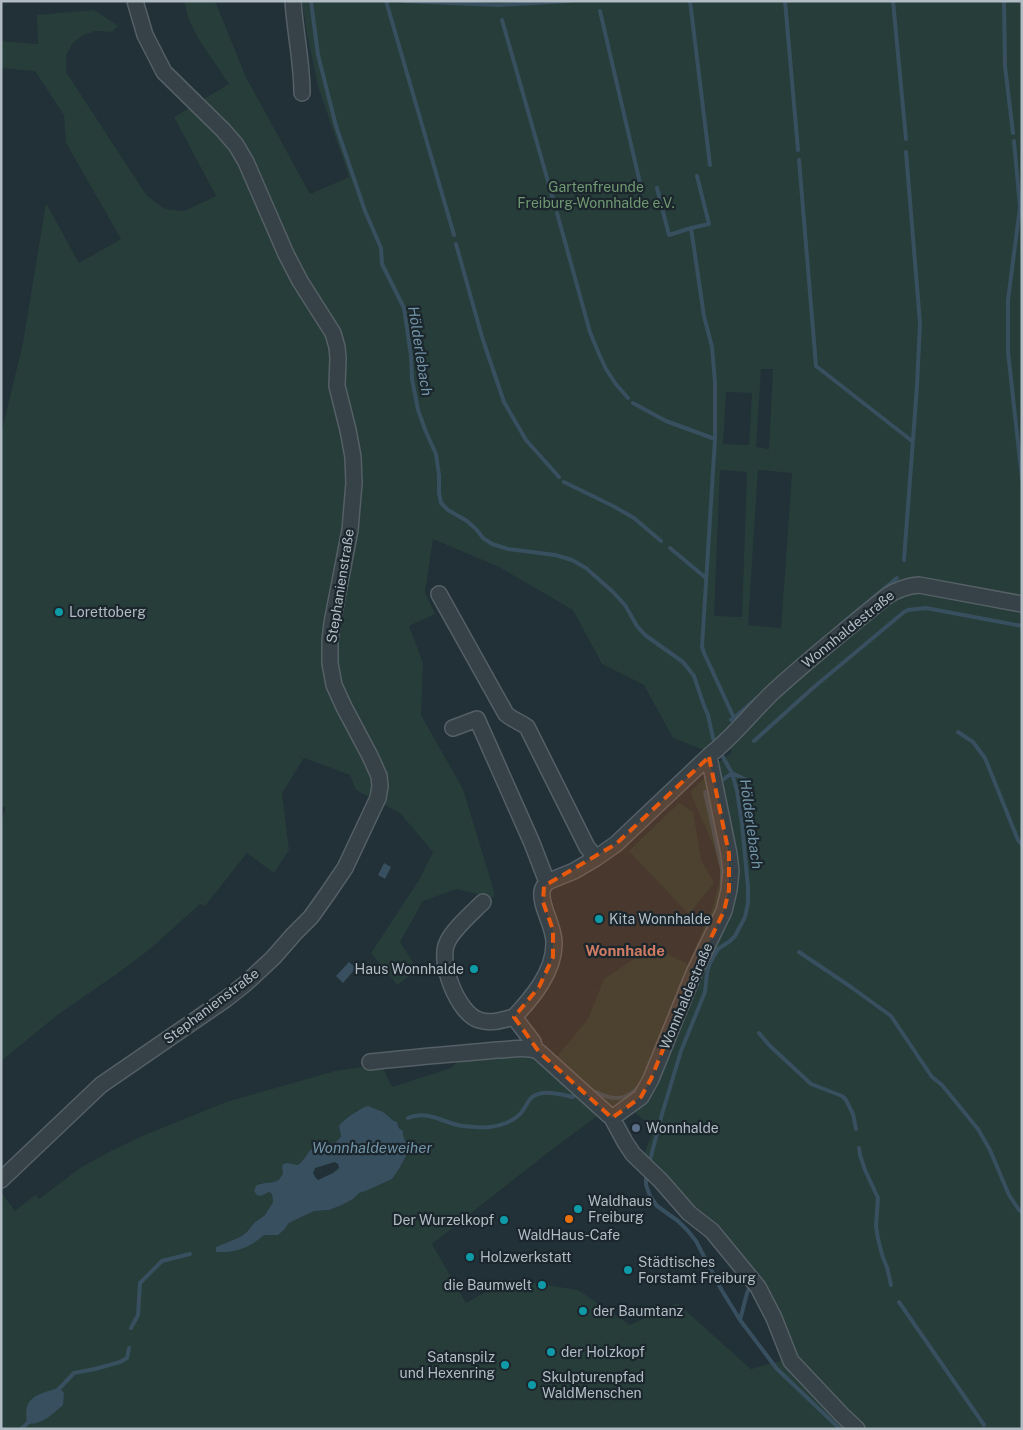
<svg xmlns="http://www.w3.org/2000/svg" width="1023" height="1430" font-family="'Public Sans',sans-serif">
  <rect width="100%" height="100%" fill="#223038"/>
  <!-- green -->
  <path fill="#273d39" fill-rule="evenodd" d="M184,1H215L246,77L310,194L349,177L318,86L307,34L302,1H1022V1429H1V1192L15,1211L35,1195L39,1199L80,1168L111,1151L142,1136L226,1102L335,1071L381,1064L392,1087L451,1068L460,1059L500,1052L541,1056L600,1114L550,1151L432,1244L466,1303L509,1279L578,1290L630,1325L677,1303L751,1369L793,1358L780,1313L721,1227L656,1174L657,1167L644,1154L654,1128L624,1104L610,1106L557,1057L588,1019L604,979L652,947L688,964L713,907L721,874L713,844L690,792L718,766V763L732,752L721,737L706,749H702L673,738L644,685L602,664L573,610L499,567L433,539L425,592L435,614L409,626L423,663L421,715L463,789L494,891V898L457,889L423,901L400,942L418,970L397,985L371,953L419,880L433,852L400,813L356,790L350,775L304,758L282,793L289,850L274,873L247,853L205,906L200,904L150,949L114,976L60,1013L1,1061V821L6,807L1,808V434L23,343L46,203L79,263L121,239L66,143L64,115L35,71L1,68V41L38,44L37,15L94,10L118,26L112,32L96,31L83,35L72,44L66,55V72L147,196L165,209L184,211L216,196L174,117L229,84L199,40L189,20ZM761,369H773L769,449L756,447ZM726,392L752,393L749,445L723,444ZM720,470L747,472L742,617L714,616ZM758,470L792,473L781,628L748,625ZM357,1110L391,1118L394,1121L397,1122L407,1145L406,1156L399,1169L392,1179L366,1191L359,1193L353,1199L342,1205L329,1210L314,1211L289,1223L284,1230L278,1235H264L256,1242L216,1247L240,1237L247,1232L254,1223L265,1215L273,1202L272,1194L269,1192L261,1196L260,1183C271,1183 279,1184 284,1173L282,1167L287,1163L298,1165C303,1162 304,1156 309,1153C313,1150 319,1146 323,1144C333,1142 334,1147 341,1136L339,1126C343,1120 352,1116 357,1110Z
    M679,803L693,812L701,860L714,883L689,914L629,851Z"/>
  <!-- water -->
  <path fill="#374f5e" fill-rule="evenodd" d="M384,863L391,867L385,879L378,875Z
    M349,962L356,968L343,983L336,976Z
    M368,1106L383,1112L394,1121L397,1122L399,1128L403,1131V1135L407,1145L406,1156L399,1169L392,1179L366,1191L359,1193L353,1199L342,1205L329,1210L314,1211L289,1223L284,1230L278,1235H264C250,1248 235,1253 216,1252V1247L240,1237L247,1232L254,1223L265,1215L273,1202L272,1194L269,1192L261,1196L257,1195L254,1191L256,1186C267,1179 277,1188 283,1173L282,1167L283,1164L287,1163L298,1165C305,1160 307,1151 315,1147C326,1142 334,1148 341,1136L339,1126C343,1120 360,1108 368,1106ZM335,1162L338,1164L339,1168L333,1173L318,1180L315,1177L313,1173L315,1168Z
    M55,1389L61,1390L64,1393L63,1405C53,1414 42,1425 27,1424C23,1400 33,1395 55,1389Z"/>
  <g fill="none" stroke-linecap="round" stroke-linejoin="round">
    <!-- stream -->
    <path stroke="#374f5e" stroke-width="4" d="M311,1L318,55L336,126L365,211L381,248L382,264L404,308L411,356L412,379L418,410L426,432L436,454L439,475V493L441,503L448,510L467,521L476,529L483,538L492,544L508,549L555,555L572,560L586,568L613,592L625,605L637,626L645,635L683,662L694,676L703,703L708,715L713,738L717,745
      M386,1L454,235
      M404,1L497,5L569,1
      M690,1L710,165
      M785,1L798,150
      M893,1L906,139
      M1004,1L1005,66L1013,133
      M600,11L640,183
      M502,20L555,206
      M1014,141L1020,207L1008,300V352L1022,479
      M799,160L816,366L912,441
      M657,188L669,235L691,228L704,316L712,347L715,382V439L702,647L704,653L734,718L731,720
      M557,213L590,332L599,354L606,369L615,383L628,398
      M691,228L709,224L697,176
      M456,244L482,337L504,402L526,440L559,477
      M633,403L666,421L715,439
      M564,482L613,506L634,518L661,541
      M670,548L706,578
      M904,560L917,386L920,323L906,152
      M840,625L897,578
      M734,718L758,697
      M958,732L973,742L985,758L1018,840L1022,845
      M754,741L814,687L904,612L908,610L926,608L1022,626
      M724,779L732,773L749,781
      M705,792L722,868V885
      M799,952L851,987L891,1016L932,1077L942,1085L978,1129L990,1150L1009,1195L1019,1210L1022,1212
      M759,1033L769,1045L811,1084L842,1096L846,1100L853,1114L856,1129
      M596,1092C613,1101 627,1101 640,1085
      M408,1118C427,1109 445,1124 463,1126C472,1127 482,1128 490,1127C501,1126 514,1121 521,1113C529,1103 528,1095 543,1093C552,1092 564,1095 573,1097
      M859,1148L860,1155L865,1170L878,1198L876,1226L878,1239L883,1258L887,1267L891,1285
      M649,1164L662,1114L681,1051L705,992L707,973L710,963L718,949L730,941L735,936L745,917L748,903V887L742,824L737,791L732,773L720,752
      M646,1173V1185L650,1196L657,1206L678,1221L688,1231L696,1241L721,1289L740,1320L777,1369L840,1429
      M899,1302L984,1425
      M740,1320L747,1293L751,1284
      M131,1328L138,1315L140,1283L162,1261L190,1254
      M55,1393L74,1373L95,1369L120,1362L127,1358L129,1348
      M21,1429L31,1420"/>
    <!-- minor casing -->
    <g stroke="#545f66" stroke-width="18">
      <path id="minor" d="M293,1C295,32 302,62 302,93
        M439,594L506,714C513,720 520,722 527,727L587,847L596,858
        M453,728L477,719L532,843L547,882
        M483,902C473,912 452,930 447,943C438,962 458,1014 479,1020C491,1024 503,1020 514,1017
        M535,1049L533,1042L514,1017C532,998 554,972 554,944C555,927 540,907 542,892C542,888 545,885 547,882L574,871L596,858L616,844L711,754C734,736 752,712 773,692C810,658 849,627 887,596C898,589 907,586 919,585L1022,604
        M370,1062C413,1057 455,1054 497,1050C510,1050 528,1045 539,1052L612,1118L625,1142L633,1154L661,1181L689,1213L712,1231L758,1287L774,1318L791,1361L842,1415L857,1429
        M612,1118L641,1097L651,1079L694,973L724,911L729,890L731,871L729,854L709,757
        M1,1180L101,1085L226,999L245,984L273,958L294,934L311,917L328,893L345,868L378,798L380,786L379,776L370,756L344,707L334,685L330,663V641L332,623L350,530L354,483L353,457L348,430L337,386L338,358L337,347L333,333L300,281L286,254L246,162L236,145L223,130L164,72L145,35L135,1"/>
    </g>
    <!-- minor -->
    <use href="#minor" stroke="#364148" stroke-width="15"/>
  </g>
  <!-- marked area -->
  <path fill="#e8590c" fill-opacity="0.2" stroke="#e8590c" stroke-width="4" stroke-dasharray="10 6" stroke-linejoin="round" d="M709,757L729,854V890L724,911L694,973L651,1079L641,1097L612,1118L539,1052L514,1017L539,987L553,957V930L543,902L544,886L616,844Z"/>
  <!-- markers -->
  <g fill="#0f9aa8" stroke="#1b262d" stroke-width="2">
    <circle cx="59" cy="612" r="5"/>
    <circle cx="599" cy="919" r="5"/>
    <circle cx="474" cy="969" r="5"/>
    <circle cx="578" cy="1209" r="5"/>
    <circle cx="504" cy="1220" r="5"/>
    <circle cx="470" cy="1257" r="5"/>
    <circle cx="628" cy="1270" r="5"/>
    <circle cx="542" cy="1285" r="5"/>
    <circle cx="583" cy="1311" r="5"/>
    <circle cx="551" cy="1352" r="5"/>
    <circle cx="505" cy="1365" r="5"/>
    <circle cx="532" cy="1385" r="5"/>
  </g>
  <circle fill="#5c6f8a" stroke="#1b262d" stroke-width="2" cx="636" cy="1128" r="5"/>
  <circle fill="#e8710a" stroke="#1b262d" stroke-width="2" cx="569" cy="1219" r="5"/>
  <g text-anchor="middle" stroke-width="4.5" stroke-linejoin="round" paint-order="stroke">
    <!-- park labels -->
    <g font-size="14" fill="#709971" stroke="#1b262d">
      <text x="596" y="192">Gartenfreunde<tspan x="596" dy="16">Freiburg-Wonnhalde e.V.</tspan></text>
    </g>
    <!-- street labels -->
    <g font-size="14" fill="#b1bcc5" stroke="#1b262d">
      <text transform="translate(340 586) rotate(-81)" y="5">Stephanienstraße</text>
      <text transform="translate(848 629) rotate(-39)" y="5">Wonnhaldestraße</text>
      <text transform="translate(686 996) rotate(-67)" y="5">Wonnhaldestraße</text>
      <text transform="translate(211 1006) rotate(-37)" y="5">Stephanienstraße</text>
    </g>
    <!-- poi labels -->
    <g font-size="14" fill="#b1bcc5" stroke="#1b262d" text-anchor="start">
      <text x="69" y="617">Lorettoberg</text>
      <text x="609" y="924">Kita Wonnhalde</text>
      <text x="464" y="974" text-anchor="end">Haus Wonnhalde</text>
      <text x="646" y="1133">Wonnhalde</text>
      <text x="588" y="1206">Waldhaus<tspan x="588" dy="16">Freiburg</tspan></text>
      <text x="494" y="1225" text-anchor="end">Der Wurzelkopf</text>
      <text x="569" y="1240" text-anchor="middle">WaldHaus-Cafe</text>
      <text x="480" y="1262">Holzwerkstatt</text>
      <text x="638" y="1267">Städtisches<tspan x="638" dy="16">Forstamt Freiburg</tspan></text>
      <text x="532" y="1290" text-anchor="end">die Baumwelt</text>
      <text x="593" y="1316">der Baumtanz</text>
      <text x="561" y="1357">der Holzkopf</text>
      <text x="495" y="1362" text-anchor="end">Satanspilz<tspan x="495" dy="16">und Hexenring</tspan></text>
      <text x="542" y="1382">Skulpturenpfad<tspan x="542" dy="16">WaldMenschen</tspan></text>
    </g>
    <!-- water labels -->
    <g font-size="15" font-style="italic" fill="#7294a7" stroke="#1b262d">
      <text transform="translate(420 351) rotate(81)" y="5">Hölderlebach</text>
      <text transform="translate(751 824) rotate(82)" y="5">Hölderlebach</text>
      <text x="372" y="1153">Wonnhaldeweiher</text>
    </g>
    <!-- neighbourhood labels -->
    <g font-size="15" font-weight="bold" fill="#cd7b63" stroke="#1b262d">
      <text x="625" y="956">Wonnhalde</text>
    </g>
  </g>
  <!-- border -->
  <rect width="1023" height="1430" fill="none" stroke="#b1bcc5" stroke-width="5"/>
</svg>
